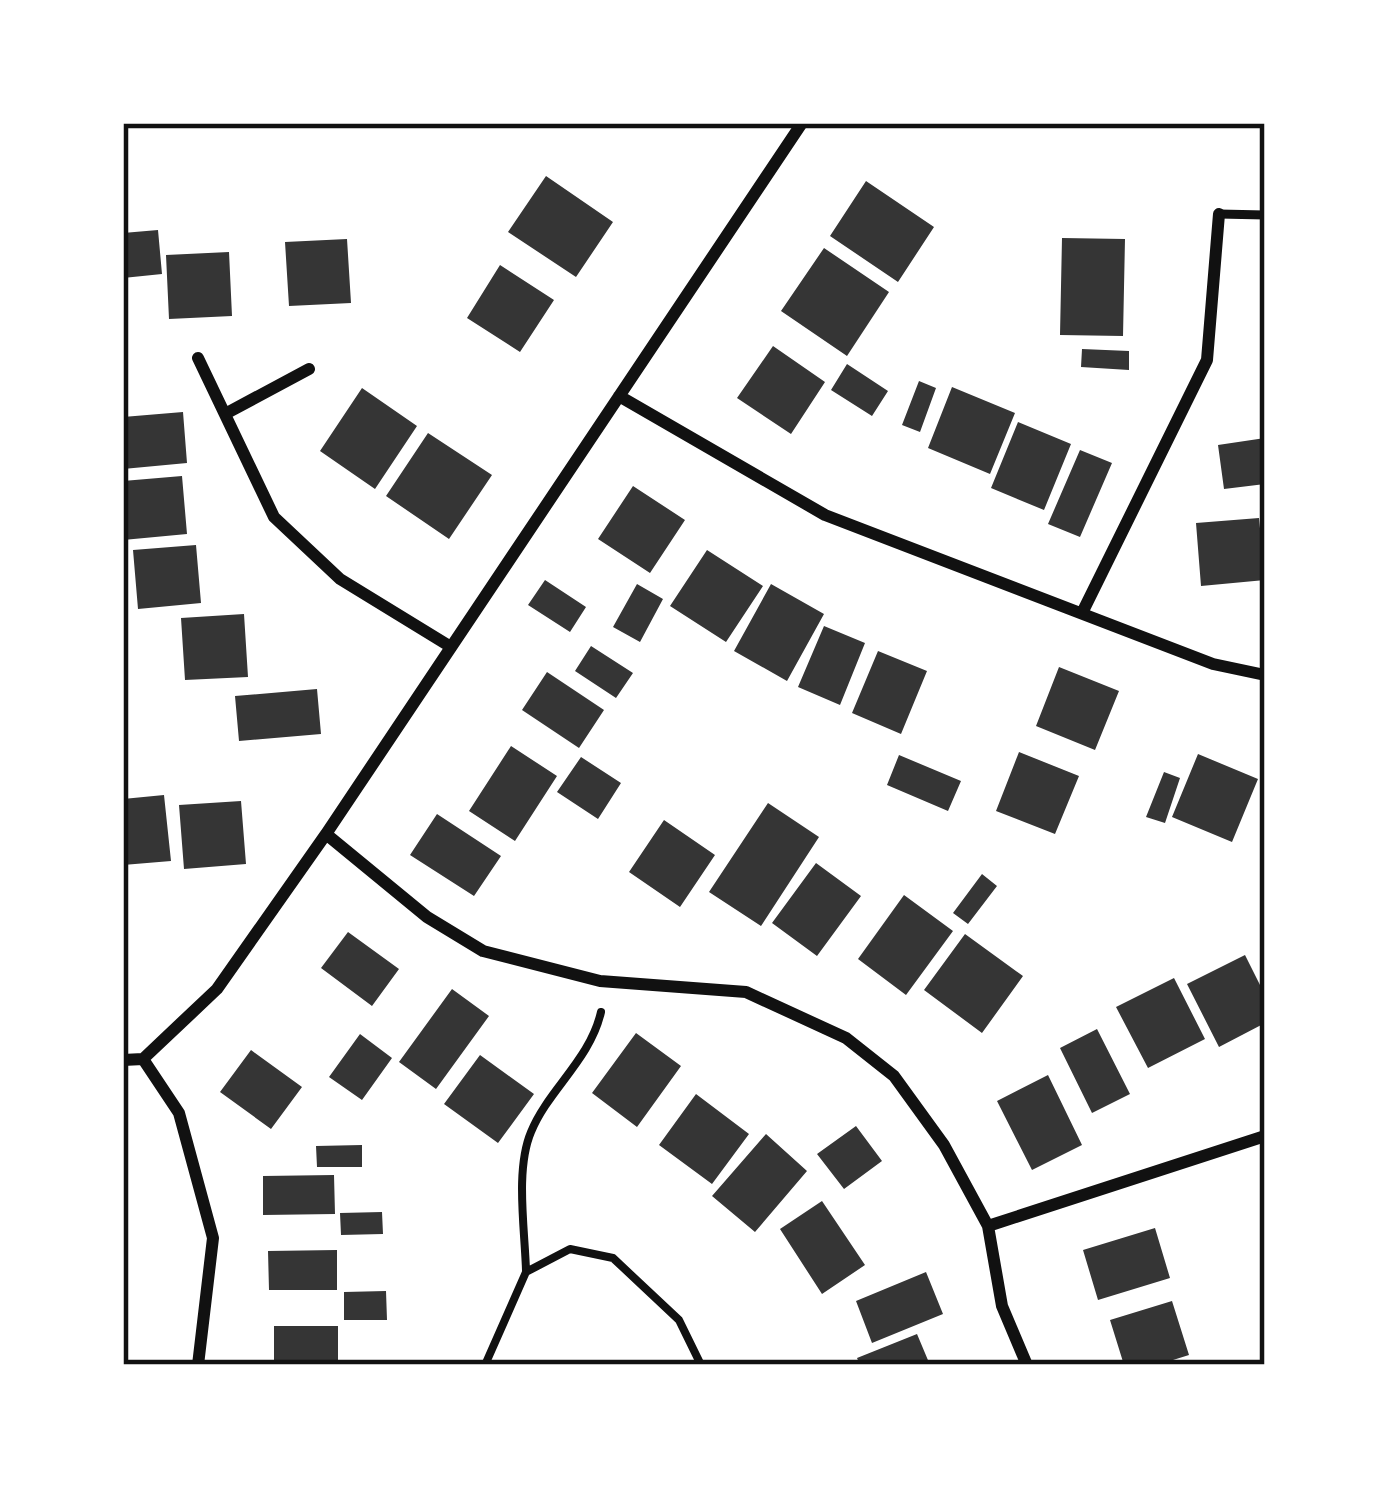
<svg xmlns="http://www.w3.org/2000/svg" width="1388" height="1488" font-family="'Playfair Display',serif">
  <rect width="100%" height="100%" fill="#fff"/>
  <!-- building -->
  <path fill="#353535" d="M546,176L613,222L576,277L508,232Z
    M866,181L934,227L898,282L830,236Z
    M158,230L162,274L123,278V233Z
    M1062,238L1125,239L1123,336L1060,335Z
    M347,239L351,303L289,306L285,242Z
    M824,248L889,292L847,356L781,311Z
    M229,252L232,316L169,319L166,255Z
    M500,265L554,300L520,352L467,318Z
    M773,346L825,382L791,434L737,398Z
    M1082,349L1129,351V370L1081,367Z
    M847,364L888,391L872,416L831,390Z
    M919,381L936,388L920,432L902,425Z
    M952,387L1015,413L990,474L928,448Z
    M362,388L417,426L375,489L320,451Z
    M183,412L187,463L123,469V417Z
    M1018,422L1071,444L1044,510L991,488Z
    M428,433L492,475L449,539L386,496Z
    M1265,438V484L1224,489L1218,445Z
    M1080,450L1112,463L1080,537L1048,524Z
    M182,476L187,534L123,540V481Z
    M633,486L685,520L650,573L598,539Z
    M1259,518L1265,580L1201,586L1196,523Z
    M196,545L201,603L138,609L133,550Z
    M707,550L763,586L726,642L670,606Z
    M545,580L586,607L570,632L528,605Z
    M637,584L663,599L640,642L613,627Z
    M771,584L824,614L787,681L734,651Z
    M244,614L248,677L185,680L181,618Z
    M824,626L865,643L840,705L798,687Z
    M591,646L633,673L616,698L575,671Z
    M878,651L927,671L901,734L852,713Z
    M1059,667L1119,691L1095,750L1036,726Z
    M547,672L604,710L579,748L522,710Z
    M317,689L321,734L239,741L235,696Z
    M511,746L557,776L515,841L469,811Z
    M1019,752L1079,776L1055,834L996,811Z
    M1198,754L1258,779L1232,842L1172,817Z
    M899,755L961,781L948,811L887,785Z
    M581,757L621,783L598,819L557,792Z
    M1164,772L1180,778L1165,823L1146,817Z
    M164,795L171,861L123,865V799Z
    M241,801L246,864L184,869L179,805Z
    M768,803L819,837L761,926L709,892Z
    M437,814L501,856L474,896L410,855Z
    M664,820L715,855L680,907L629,872Z
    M816,863L861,896L817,956L772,923Z
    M982,874L997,886L968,924L953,913Z
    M904,895L953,931L906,995L858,959Z
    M348,932L399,969L372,1006L321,968Z
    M965,934L1023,976L982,1033L924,990Z
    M1245,955L1265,995V1023L1219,1047L1187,984Z
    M1174,978L1205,1039L1148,1068L1116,1007Z
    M452,989L489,1016L436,1089L399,1062Z
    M1097,1029L1130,1094L1092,1113L1060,1048Z
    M636,1033L681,1066L637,1127L592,1093Z
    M360,1034L392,1058L362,1100L329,1077Z
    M251,1050L302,1087L271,1129L220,1092Z
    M480,1055L534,1094L498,1143L444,1104Z
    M1048,1075L1082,1145L1032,1170L997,1101Z
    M696,1094L749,1134L712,1184L659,1145Z
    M856,1126L882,1161L844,1189L817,1154Z
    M766,1134L807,1171L755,1232L712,1196Z
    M362,1145V1167H317L316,1146Z
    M334,1175L335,1214L263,1215V1176Z
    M822,1201L865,1265L822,1294L780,1229Z
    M382,1212L383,1234L341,1235L340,1213Z
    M1155,1228L1170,1278L1098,1300L1083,1250Z
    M337,1250V1290H269L268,1251Z
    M926,1272L943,1314L872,1343L856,1301Z
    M386,1291L387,1320H344V1292Z
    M1172,1301L1189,1355L1157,1365H1124L1110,1320Z
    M274,1326H338V1365H274Z
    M917,1334L930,1365H860L857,1358Z"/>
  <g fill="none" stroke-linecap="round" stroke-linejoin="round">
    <!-- path -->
    <path stroke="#111" stroke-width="8" d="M526,1271C525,1230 515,1170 531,1132C548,1090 590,1060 601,1012
      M485,1365L526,1272L570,1249L613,1258L679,1320L701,1365"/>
    <!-- service -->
    <path stroke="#111" stroke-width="9" d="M1219,214L1265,215"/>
    <!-- minor -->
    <path stroke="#111" stroke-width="12" d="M198,358L274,517L340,579L451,647
      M619,396L825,515L1213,664L1265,675
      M225,414L309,369
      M1083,611L1207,360L1219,214
      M326,834L427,917L483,951L600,981L746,992L846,1038L894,1076L944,1145L988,1226L1002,1306L1027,1365
      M143,1059L179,1113L213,1238L198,1365
      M123,1060L143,1059L217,989L326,834L802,123
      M988,1226L1265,1136"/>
  </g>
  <!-- border -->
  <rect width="1388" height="1488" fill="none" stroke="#ffffff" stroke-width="252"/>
  <rect x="126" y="126" width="1136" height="1236" fill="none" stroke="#111" stroke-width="4.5"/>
</svg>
